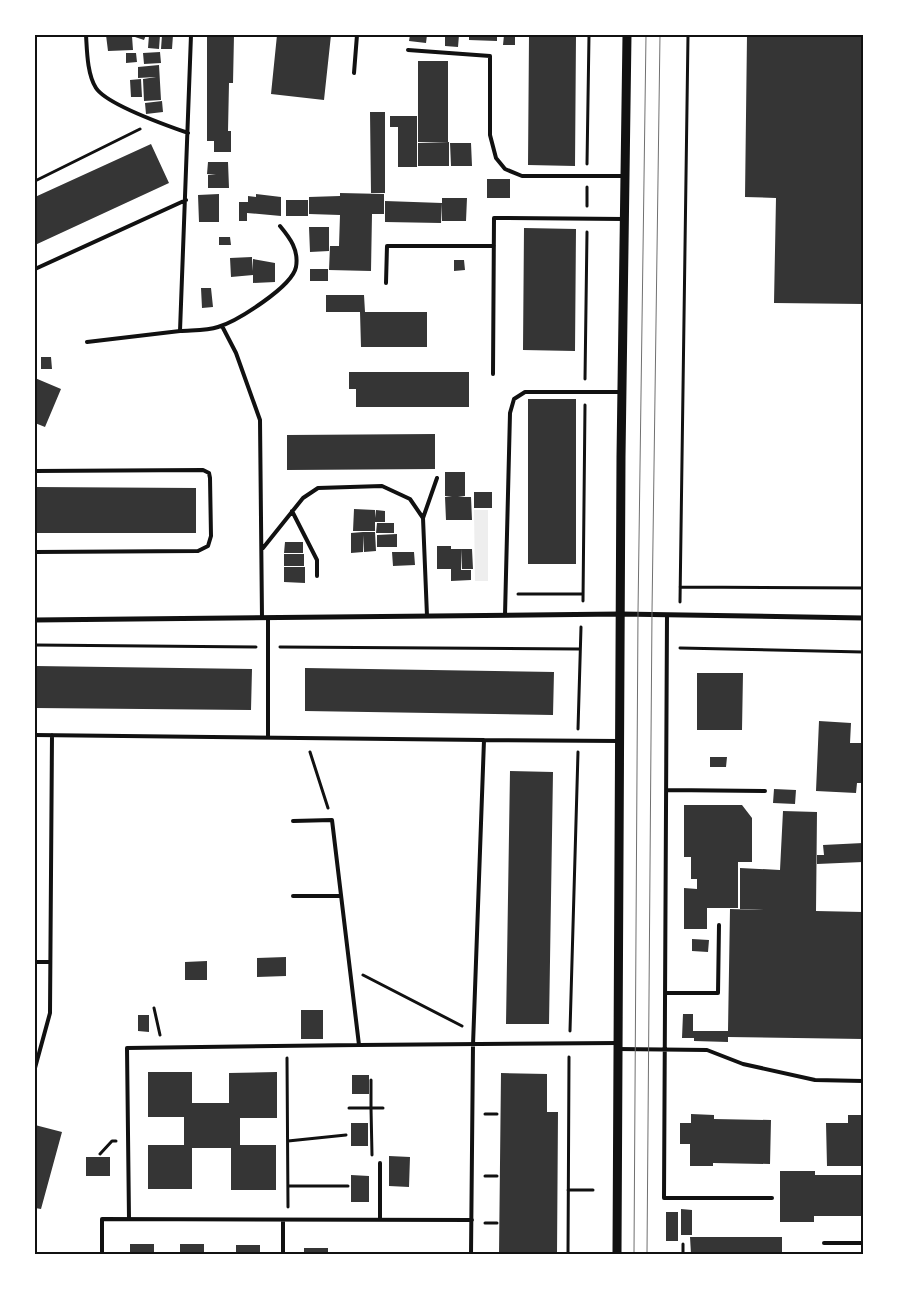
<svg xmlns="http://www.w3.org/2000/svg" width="898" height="1289" font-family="'Golos Text',sans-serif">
  <rect width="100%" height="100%" fill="#fff"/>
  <!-- green -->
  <path fill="#eee" d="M474,510H488V581H475Z"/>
  <!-- building -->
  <path fill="#353535" d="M106,35H146L144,40L132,36L133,50L108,51Z
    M149,35H160L159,49L148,48Z
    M162,35H173L172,49H161Z
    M207,35H234L233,83H229L228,131H231V152H214V141H207Z
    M277,35H331L324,100L271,94Z
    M410,35H427L426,43L409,41Z
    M441,35H459L458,47L445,46V37H441Z
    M469,35H497V41L469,40Z
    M504,35H515V45H503Z
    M529,35H576L575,166L528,165Z
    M747,35H863V304L774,303L776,198L745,197Z
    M160,52L161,63L144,64L143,53Z
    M126,53H136L137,62L126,63Z
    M418,61H448V142H418Z
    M159,65L161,100L144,101L143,79L156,77L138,78V67Z
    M141,79L142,97H131L130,80Z
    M162,101L163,112L146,114L145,103Z
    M370,112H385V193H371Z
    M390,116H417V167H398V127H390Z
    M449,142V166H418V143Z
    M450,143H471L472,166H451Z
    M151,144L169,183L35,245V197Z
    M208,162H228L229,188H208V175H216L207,174Z
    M487,179H510V198H487Z
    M340,193L384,194V214H372L371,271L329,270L330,246H339L340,215L309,214V197L340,196Z
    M219,194V222H199L198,195Z
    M256,194L281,197V216L247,213V221H239V202H248V196L256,197Z
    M442,198H467L466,221H442Z
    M286,200H308V216H286Z
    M385,201L442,203L441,223L385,222Z
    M309,227H329V251L310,252Z
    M524,228L576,229L575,351L523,350Z
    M219,237H230L231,245H219Z
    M252,257V271L253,259L275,263V282L253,283V275L231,277L230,258Z
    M454,260H464L465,270L454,271Z
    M310,269H328V281H310Z
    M201,288H211L213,307L202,308Z
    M326,295H364L365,312H427V347H361L360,312H326Z
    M41,357H51L52,369H41Z
    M349,372H469V407H356V389H349Z
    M35,378L61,389L45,427L35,423Z
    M528,399H576V564H528Z
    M435,434V469L287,470V435Z
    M445,472H465V496L458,497H471L472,520H446L445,497L452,496H445Z
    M35,487L196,488V533H35Z
    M474,492H492V508H474Z
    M354,509L375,510V518L376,510L385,511V522H375V531H353Z
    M377,523H394V533H376Z
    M363,532H375L376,551L364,552L363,535V552L351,553V533Z
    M397,534V547H377V535Z
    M285,542H303V553H284Z
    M437,546H451V549H461V570H471V580L451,581V555V569H437Z
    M461,549H472L473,569H462Z
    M392,552H414L415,565L393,566Z
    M284,554H304V566H284Z
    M284,567H305V583L284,582Z
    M35,666L252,669L251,710L35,708Z
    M305,668L554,672L553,715L305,711Z
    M697,673H743L742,730H697Z
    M819,721L851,723L850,743H863V783H857L856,793L816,791Z
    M710,757H727L726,767H710Z
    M510,771L553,772L549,1024H506Z
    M774,789L796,790L795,804L773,803Z
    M684,805H742L752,818V862H738V908H707V929H684V888L697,889V879H691V857H684Z
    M783,811L817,812L816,911L863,912V1039L728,1037V1042L694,1041V1038H682L683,1014H693V1031H728L730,909L765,910L740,909V868L780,870Z
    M863,843V862L817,864V855H824L823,845Z
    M692,939L709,940L708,952L692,951Z
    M286,957V976L257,977V958Z
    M207,961V980H185V962Z
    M301,1010H323V1039H301Z
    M138,1015H149V1032L138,1031Z
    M148,1072H192V1103H229V1073L277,1072V1118H240V1145H276V1190H231V1148H192V1189H148V1145H184V1117H148Z
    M501,1073L547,1074V1112H558L557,1254H499Z
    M352,1075H369V1094H352Z
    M691,1114L714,1115V1119L771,1120L770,1164L713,1163V1166H690V1144H680V1123H691Z
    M848,1115H863V1166H827L826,1123H848Z
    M351,1123H368V1146H351Z
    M35,1125L62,1132L41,1209L35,1208Z
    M389,1156L410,1157L409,1187L389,1186Z
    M86,1157H110V1176H86Z
    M780,1171H815V1175H863V1216H814V1222H780Z
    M351,1175L369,1176V1202H351Z
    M681,1209L692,1210V1235H681Z
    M666,1212H678V1241H666Z
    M690,1237H782V1254H691Z
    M130,1244H154V1254H130Z
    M180,1244H204V1254H180Z
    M236,1245H260V1254H236Z
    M304,1248H328V1254H304Z"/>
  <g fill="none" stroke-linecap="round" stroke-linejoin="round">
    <!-- path -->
    <path stroke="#111" stroke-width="3" d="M587,164L589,35
      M35,181L140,129
      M587,206V187
      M585,379L587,232
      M680,587L863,588
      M518,594H583
      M583,601L585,405
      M680,602L688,35
      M35,645L256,647
      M280,647L579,649
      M680,648L863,652
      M578,729L581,627
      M310,752L328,808
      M363,975L462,1026
      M154,1008L160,1035
      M570,1031L578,752
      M287,1058L288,1207
      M371,1080V1108H383
      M349,1108H371L372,1155
      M485,1114H497
      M288,1141L346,1135
      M100,1154L112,1141H116
      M485,1176H497
      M288,1186H348
      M568,1190H593
      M485,1223H497
      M683,1244V1254
      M568,1254L569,1057"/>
    <!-- service -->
    <path stroke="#111" stroke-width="4" d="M86,35C87,50 87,74 96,88C107,105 168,126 188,133
      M408,50L490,56V135L496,158L505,169L522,176H625
      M354,73L357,35
      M35,269L186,200
      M386,283L387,246H494
      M222,326L236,353L260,420L262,618
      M180,331C192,330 207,331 218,327C237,321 292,287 296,267C299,250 290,238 280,226
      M87,342L180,331L191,35
      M493,374L494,218L624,219
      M35,471L203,470L209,473L210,478L211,536L208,546L198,551L35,552
      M292,511L317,560V576
      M423,518L437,478
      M263,548L303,498L318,488L382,486L410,499L423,518L427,616
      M505,615L510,413L514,399L525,392H622
      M667,615L664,1198H772
      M35,735L484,740
      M268,737V618
      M667,790L765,791
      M293,821L332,820L359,1045L618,1043
      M293,896H341
      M35,962H50
      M666,993H718L719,925
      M618,1049L707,1050L743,1064L815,1080L863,1081
      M35,1068L50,1013L52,735
      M380,1163V1220
      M129,1219L127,1048L359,1045
      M283,1220V1254
      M824,1243H863
      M102,1254V1219L472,1220
      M471,1254L473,1045L484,740L619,741"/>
    <!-- minor -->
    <path stroke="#111" stroke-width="5" d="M35,620L620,614L863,618"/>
    <!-- tertiary -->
    <path stroke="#111" stroke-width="9" d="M617,1254L621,457L627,35"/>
    <!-- tram -->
    <path stroke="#707070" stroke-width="1" d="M634,1254L638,612L646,35
      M647,1254L652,612L660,35"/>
  </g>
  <!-- border -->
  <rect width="898" height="1289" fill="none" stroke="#ffffff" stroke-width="72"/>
  <rect x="36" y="36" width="826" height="1217" fill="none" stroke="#111" stroke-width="2"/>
</svg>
